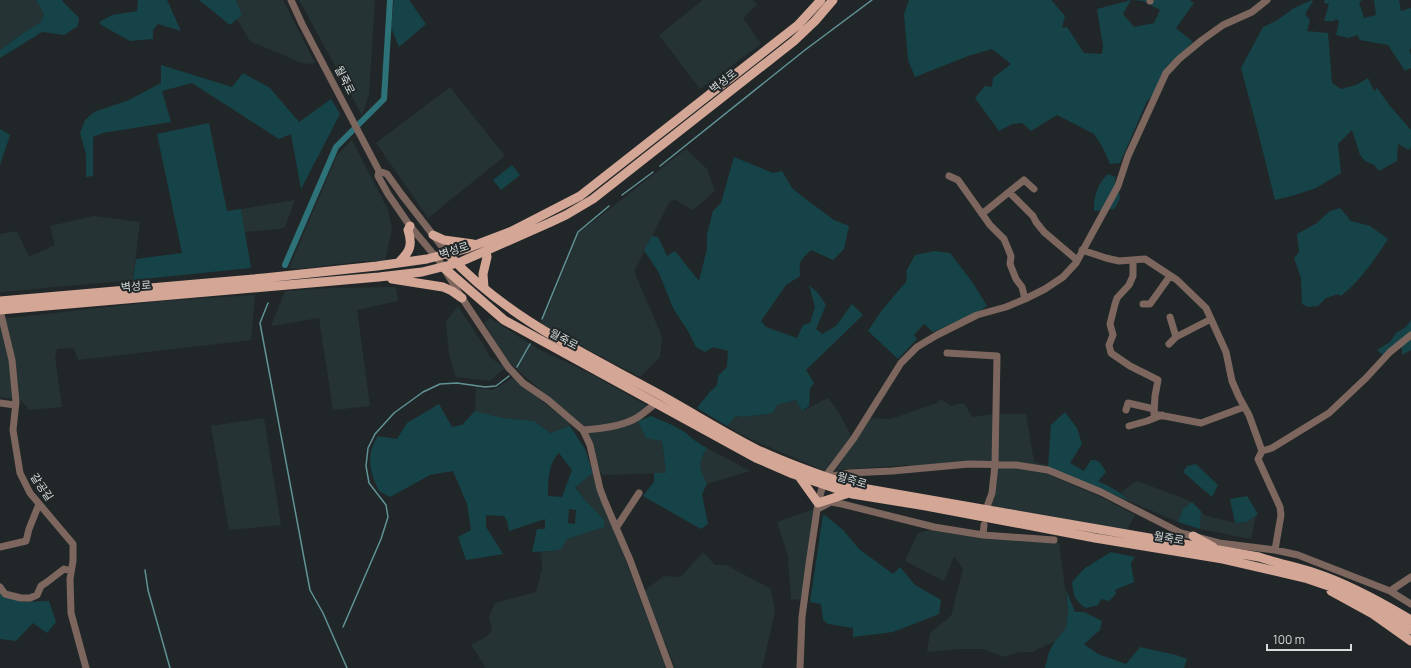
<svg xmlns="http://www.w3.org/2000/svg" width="1411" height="668" font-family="Manrope,'Noto Sans KR',sans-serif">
  <rect width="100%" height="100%" fill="#212728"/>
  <!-- built -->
  <path fill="#253334" d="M0,0H36L44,14L41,22L23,33L0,50Z
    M236,0H283L315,63L304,64L250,41L237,19L242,15Z
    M299,0H375L369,94L362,115Z
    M703,0H753L757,5L743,18L761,44L700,89L659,35Z
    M450,87L505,156L428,218L376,143Z
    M352,140L388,210L392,229L385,261H363L298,269L289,268L337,155Z
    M686,149L707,169L715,191L693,210L674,199L669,203L634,271L662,337L660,357L640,377L540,324L551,301L579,233Z
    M295,200L285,227L279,229L245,232L241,209Z
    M94,216L140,222L133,280L0,292V234L17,231L29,257L55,245L50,226Z
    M396,287L398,301L357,310L370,406L333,410L319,318L271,326L285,291L332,288Z
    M255,295L251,340L78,360L74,348L57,349L55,357L62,407L29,410L21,400L0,397V319L162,301Z
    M458,306L484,346L490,357L505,368L490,381L456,377L449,354L446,322Z
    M490,318L538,349L593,375L648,406L639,414V421L640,427L662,441L666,473L602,475L584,427L523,375L508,361L484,323Z
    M513,378L569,422L570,426L550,433L534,421L503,418L475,411L476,388L493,390Z
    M828,398L838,411L851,436L834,461L825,471L750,439L727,426L736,416L743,417L773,413L777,405L796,400L802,411Z
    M940,399L951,406L964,403L972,417L993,414V463L910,467L908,465L836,470L869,418L891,419L937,403Z
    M1000,414H1026L1034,462L1047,465L1050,475L1101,497L1135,515L1127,530L991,506L998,462Z
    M264,418L281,525L229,530L211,426Z
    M707,448L750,471L707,484L700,470V461Z
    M593,473L666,668H486L471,645L487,636L492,630L489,617L495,603L536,592L542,569L541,552L552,551L567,539L604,527L575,486Z
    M1137,481L1185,499L1192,502L1183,509L1178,522L1129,501L1121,492Z
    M814,509L801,599L791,600L788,556L777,522Z
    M1201,511L1204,515L1235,523L1246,522L1256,515L1251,539L1200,529Z
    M933,529L960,534L1059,543L1068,611L1066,629L1055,641L1032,652H1019L1005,657L983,649H960L927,652L930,633L951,616L963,569L954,556L944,581L905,561L918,533Z
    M703,552L715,565H726L771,589L775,612L762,668H675L644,591L664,576L681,577Z"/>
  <!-- green -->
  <path fill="#164348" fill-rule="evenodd" d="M36,0H63L62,1L79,18L78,26L64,35L42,32L0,58V50L23,33L41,22L44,14Z
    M138,0H167L181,31L158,24L153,30V39L130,41L101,25L99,22L112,15L137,11Z
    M199,0H236L242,15L230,25Z
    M394,0H409L426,24L399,47L391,27Z
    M909,0H1051L1065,16L1062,28L1067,27L1084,53L1102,54L1103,46L1097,9L1131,0L1123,14L1134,27L1154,23L1160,10L1143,1L1133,0H1189L1194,3L1176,28L1193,42L1167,66L1159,89L1147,101L1120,163L1110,164L1103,148L1094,134L1057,115L1031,131L1022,123L1012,124L999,131L975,98L985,86L992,87L993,78L1011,64L992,49L968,56L915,77L908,60L904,14Z
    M1312,0L1313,1L1305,14L1310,20L1307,31L1328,33L1332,83L1341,89L1356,85L1368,78L1374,91L1377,88L1390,106L1411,130V147L1409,150L1398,144L1397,161L1379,171L1374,165L1365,161L1360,155L1352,130L1338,144L1341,173L1316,188L1295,195L1275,200L1258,132L1241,68L1263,27L1276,21L1294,8Z
    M1325,0H1363L1359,2L1364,18L1376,15L1374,0H1399L1401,11L1411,8V48L1409,50L1411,55V68L1405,71L1388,45L1360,40L1357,35L1349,38L1336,35L1339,22L1337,19L1333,21H1324L1329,4L1324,3Z
    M161,65L232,87L243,73L270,88L299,122L331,99L340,114L301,189L291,134L279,139L192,83L162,91L171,122L103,133L93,137V176L86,177V154L80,133L85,120L94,112L129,100L161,83Z
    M209,123L227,211L241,209L251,268L133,280L136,259L182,253L157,134Z
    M0,129L10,135L0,165Z
    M734,157L773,173L782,171L792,188L803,197L834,220L849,226L844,249L833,260L811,250C800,261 799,260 800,276L786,285L761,321L766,327L797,338L803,325L810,323L815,307L809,285L818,293L826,305L816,329L822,334L836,326L852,304L863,315L806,370L814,383L810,389L809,406L802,411L796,400L777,405L773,413L743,417L736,416L727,426L697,408L709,393L717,385L718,376L727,367L728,351L713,347L705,352L696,347L688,331L673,308L659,273L644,250L652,236L658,237L667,256L675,251L699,281L707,249V234L713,211L721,203Z
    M512,165L520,175L501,190L493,180Z
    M1108,174L1115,177C1114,193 1127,191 1114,209L1094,211C1093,198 1098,183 1108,174Z
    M1340,208L1351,221L1370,226L1388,239C1375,259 1360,281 1341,296L1338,294L1326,298L1318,306L1308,307L1302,304L1301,278L1294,258L1299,252L1297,234L1317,223L1330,211Z
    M935,251L950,253L973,283L987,306L980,311L933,332L924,324L914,335L917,339L898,359L868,331L882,310L906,282L907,270L915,255Z
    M1411,320V350L1402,355V348L1396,345L1384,356L1377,350L1390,342L1396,333L1406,327Z
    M439,404L452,427L462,425L475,411L503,418L534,421L550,433L570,426L585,449L593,473L575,487L585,500L604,520V527L567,539L561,549L552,551L532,552L537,529H545V519L509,531L507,521L504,516L486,515V527L503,554L466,560L458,537L471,530L467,504L453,471L430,475L390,497L379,491C370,472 365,455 378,436L397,439L407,423ZM559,453L572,470L562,497L548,496C548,483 548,463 559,453ZM569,509L576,510L575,524L568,523Z
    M1065,412L1077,428L1082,444L1070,463L1084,471L1091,460C1100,459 1102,465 1106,472L1098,481C1110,487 1120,491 1129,501L1048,467L1051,425Z
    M651,416L670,424L685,432L694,440L707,448C697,465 699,467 707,484L702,494L708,524L701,529L643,496L654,482V473H666L662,441L646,438L638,421Z
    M1196,464L1218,485L1212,497L1183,472L1187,466Z
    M1247,496L1258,514L1246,522L1235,523L1230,499Z
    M1192,502L1201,511L1200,529L1178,522L1183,509Z
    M823,515L826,516L843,530L859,549L893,574L900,567L915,585L941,600L939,614L893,632L853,637V628L828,624L823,620L821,604L810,602Z
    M1111,552L1135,557L1131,563L1134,582L1115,590L1116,594L1109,601L1101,599L1098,605L1086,608C1075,602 1073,594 1072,582L1085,568Z
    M1066,590L1075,612H1084L1102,621L1100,630L1084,644L1098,654L1126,664L1140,647L1176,655L1187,659L1184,668H1045L1049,652L1055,641L1066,628L1068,611Z
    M0,592L22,602L49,601L56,622L47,633L33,623L16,641L0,639Z"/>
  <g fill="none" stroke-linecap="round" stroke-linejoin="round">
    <!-- stream -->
    <path stroke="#609296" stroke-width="1.5" d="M660,166L805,50L872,0
      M622,195L653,172
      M268,303L260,323L310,590L323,613L347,668
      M542,319L578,232L609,206
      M517,367L530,344
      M145,570L148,590L170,668
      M343,627L381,539L388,517L386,505L369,483L366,466L368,448L375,434L394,413L423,392L440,384L457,383L485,387L496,386L509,376"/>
    <!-- canal -->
    <path stroke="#2d7278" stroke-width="6" d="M285,265L336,147L384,99L390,0"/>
    <!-- minor -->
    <path stroke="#7c665e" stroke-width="7" d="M291,0L302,24L379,171L378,176L388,194L410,226L440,262L462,298L508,367L523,383L548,400L583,430L590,445L600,489L605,502L630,560L670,668
      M1150,1V0
      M379,171L387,174L402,195L447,253
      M949,176L958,180L990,225L1004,239L1011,256L1010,264L1016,279L1022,287L1025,299
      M1009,192L1024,180L1034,189
      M982,214L1009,192L1033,216L1036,222L1044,232L1077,260
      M1082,250L1106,258L1119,261L1145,259L1177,280L1206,308L1226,352L1232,381L1239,397L1249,415L1262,451L1258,459L1280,507L1281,515L1275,550
      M1133,260V276L1129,285L1117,298L1115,304L1110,324L1113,335L1109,345L1111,353L1130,366L1158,380L1155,396L1154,414L1201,423L1244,407
      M1143,304H1150L1170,276
      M0,310L12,360L16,402L13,430L20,473L30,493L73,544V561L70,579L71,613L86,668
      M1170,317L1176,337
      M1169,344L1176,337L1211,319
      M947,353L997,356L995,465L992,493L988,504
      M0,403L15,405
      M1126,410L1128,403L1154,409
      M1129,426L1147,421L1162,415
      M583,430C599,429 624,426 638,417C644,413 650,408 656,403
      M1262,451L1272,448L1329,413L1366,378L1390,352L1411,335
      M827,477L849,473L892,471L969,464L1016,465L1048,470L1101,492L1181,533L1219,543L1275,550L1298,555L1390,591L1411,604
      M818,509L831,502L842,504L934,527L983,535L1054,540
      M616,528L639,493
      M983,535L984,525
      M0,547L26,541L29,529L39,504
      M0,587L5,594L21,598H30L37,595L41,586L47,582L64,569L71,571
      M1390,591L1411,577
      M800,668L802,617L809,564L818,503L825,477L854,438L901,363L917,347L937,335L977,315L1006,307L1025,299L1045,289L1063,277L1076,263L1118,186L1128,156L1166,73L1179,59L1202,40L1223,25L1252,12L1267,0"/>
    <!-- major -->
    <path stroke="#d3a695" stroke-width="9" d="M433,235L444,240L473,244
      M447,253C505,317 580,351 653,391C688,410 721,431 756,449C788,464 822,476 856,487L1259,557C1277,563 1296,567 1315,573C1349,584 1381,602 1411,620
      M398,263C410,252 413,245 408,230L410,226
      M443,267L504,320L756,458L793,474L852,494L926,506L1095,538L1223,559L1305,578L1349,593L1411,630
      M392,279L443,287L452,291L462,298
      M484,288L483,274L487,257L486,251
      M0,301L264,278L377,266L427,259L465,249L512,231L580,196L798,25L821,0
      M0,310L379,277L422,272L458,263L549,223L566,215L593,199L794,41L815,21L833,0
      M798,475L818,503L849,493
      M1193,536L1213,547
      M1331,591L1373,614L1411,641"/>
  </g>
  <g text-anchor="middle" stroke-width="4" stroke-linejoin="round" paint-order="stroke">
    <!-- street labels -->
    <g font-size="11" fill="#d6dbdb" stroke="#212728">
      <text transform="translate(345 80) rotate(63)" y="4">월죽로</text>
      <text transform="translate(723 81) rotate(-38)" y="4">벽성로</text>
      <text transform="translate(454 250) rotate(-18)" y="4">벽성로</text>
      <text transform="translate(136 286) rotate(-5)" y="4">벽성로</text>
      <text transform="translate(564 339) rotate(28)" y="4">월죽로</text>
      <text transform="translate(852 480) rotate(16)" y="4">월죽로</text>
      <text transform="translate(42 487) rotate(55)" y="4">갈공길</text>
      <text transform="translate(1169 538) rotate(9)" y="4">월죽로</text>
    </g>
  </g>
  <!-- scale -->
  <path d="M1267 644v6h84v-6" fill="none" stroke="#d6dbdb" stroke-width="2"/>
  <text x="1273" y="644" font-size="12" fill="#d6dbdb" stroke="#212728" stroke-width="3" paint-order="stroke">100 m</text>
</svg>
